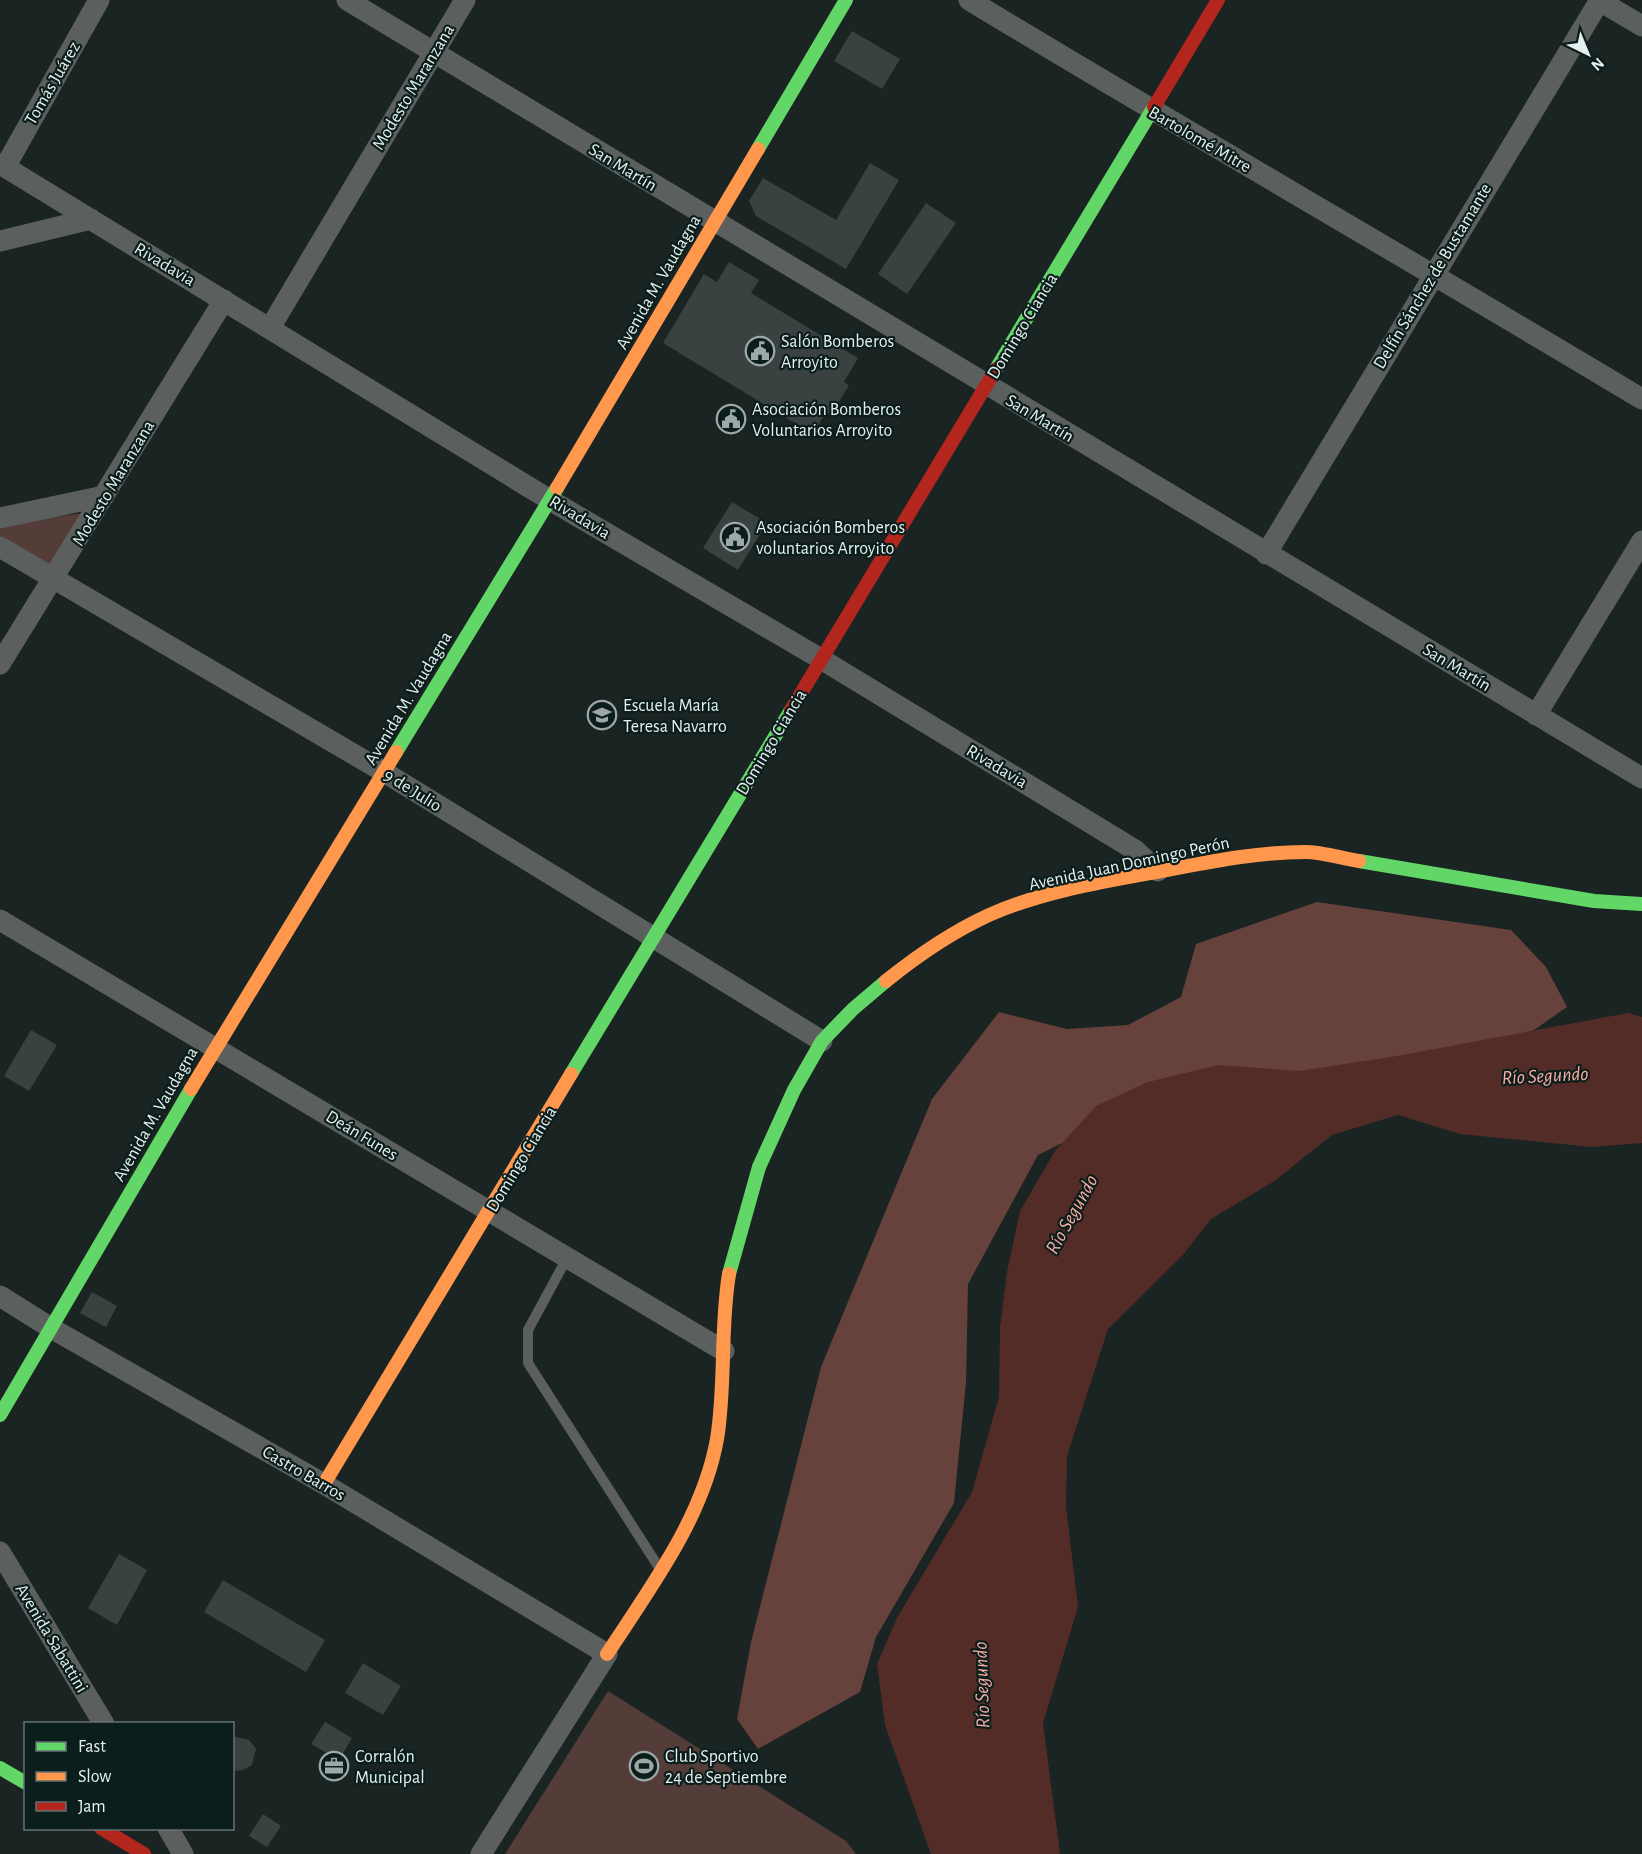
<svg xmlns="http://www.w3.org/2000/svg" width="1642" height="1854" font-family="'Alegreya Sans',sans-serif">
  <rect width="100%" height="100%" fill="#1a2422"/>
  <!-- green -->
  <path fill="#543d39" d="M83,513L48,568L0,537V524Z
    M608,1691L846,1841L856,1854H505Z"/>
  <!-- forest -->
  <path fill="#67413c" d="M1317,902L1511,930L1546,967L1567,1007L1504,1051L1141,1104L1038,1155L968,1284L966,1383L954,1503L876,1637L860,1692L758,1749L737,1719L751,1642L821,1367L932,1099L999,1012L1067,1029L1128,1025L1181,997L1196,944Z"/>
  <!-- water -->
  <path fill="#532c28" d="M1628,1013L1642,1017V1143L1592,1147L1460,1134L1398,1115L1332,1135L1273,1182L1211,1219L1182,1256L1108,1329L1067,1456L1066,1506L1078,1607L1043,1723L1060,1854H931L885,1725L877,1664L897,1618L972,1492L999,1397L1000,1328L1007,1272L1020,1211L1055,1151L1096,1106L1148,1082L1218,1065L1299,1071L1397,1056Z"/>
  <!-- building -->
  <path fill="#3a4241" d="M852,31L900,59L882,89L834,61Z
    M870,163L899,180L846,269L756,216L749,201L763,178L836,220Z
    M926,203L956,223L907,294L878,274Z
    M729,262L759,280L751,293L858,358L844,382L849,385L831,415L826,412L813,434L663,343L704,274L717,282Z
    M732,502L767,523L738,570L703,548Z
    M31,1030L57,1045L29,1091L4,1076Z
    M92,1292L117,1306L106,1327L80,1313Z
    M119,1554L147,1570L117,1625L88,1608Z
    M223,1580L325,1640L306,1672L204,1612Z
    M363,1663L401,1686L383,1715L345,1693Z
    M325,1722L352,1738L339,1760L311,1744Z
    M232,1736L249,1740L256,1749L252,1765L243,1770L232,1771Z
    M263,1814L281,1826L267,1847L249,1836Z"/>
  <g fill="none" stroke-linecap="round" stroke-linejoin="round">
    <!-- lane -->
    <path stroke="#5b5f5e" stroke-width="10" d="M567,1258L528,1330V1363L658,1566"/>
    <!-- street -->
    <path stroke="#5b5f5e" stroke-width="21" d="M347,0L1642,778
      M969,0C1192,135 1419,265 1642,399
      M1598,0L1642,26
      M0,164L550,500L821,659L1135,850L1158,871
      M5,167L99,0
      M0,241L91,219
      M270,328L465,0
      M0,518L104,496
      M0,547L384,772L822,1041
      M1266,554L1600,0
      M0,664L224,300
      M1536,715L1642,541
      M0,920L724,1351
      M0,1296L51,1328L324,1484L607,1654L481,1854
      M0,1552L104,1724
      M168,1828L183,1854"/>
    <!-- fast -->
    <path stroke="#63d668" stroke-width="14" d="M758,149L846,0
      M996,369L1154,107
      M396,752L557,488
      M1359,861L1594,901L1642,904
      M571,1074L791,710
      M729,1274L759,1167L794,1090L822,1041L853,1009L886,981
      M0,1415L191,1089
      M0,1768L26,1783"/>
    <!-- slow -->
    <path stroke="#ff974d" stroke-width="14" d="M557,488L758,149
      M886,981C917,956 952,932 989,915C1041,892 1100,882 1156,872C1205,863 1255,852 1305,852C1322,852 1341,858 1359,861
      M191,1089L396,752
      M324,1484L571,1074
      M607,1654C650,1588 703,1518 717,1439C726,1384 720,1328 729,1274"/>
    <!-- jam -->
    <path stroke="#b3261e" stroke-width="14" d="M1154,107L1218,0
      M791,710L996,369
      M101,1828L144,1854"/>
  </g>
  <!-- icons -->
  <defs>
    <g id="civic-ring" transform="scale(1.5)"><circle r="9.5" fill="#0c1e1c" stroke="#9ea9a7" stroke-width="1.5"/><path d="M-.6-6.5H3V-4.5H.6V-3L4-1V1h2V6H-6V1h2V-1L-.6-3ZM-1.2 2.5V6h2.4V2.5Z" fill="#9ea9a7"/></g>
    <g id="school-ring" transform="scale(1.5)"><circle r="9.5" fill="#0c1e1c" stroke="#9ea9a7" stroke-width="1.5"/><path d="M0-5L7-2L0 1L-7-2ZM-4 1L0 2.5L4 1V4Q0 6-4 4Z" fill="#9ea9a7"/></g>
    <g id="office-ring" transform="scale(1.5)"><circle r="9.5" fill="#0c1e1c" stroke="#9ea9a7" stroke-width="1.5"/><path d="M-6-3h4V-5.5h4V-3h4V5H-6ZM-1-4.5V-3h2v-1.5ZM-6 0V1H6V0Z" fill="#9ea9a7"/></g>
    <g id="stadium-ring" transform="scale(1.5)"><circle r="9.5" fill="#0c1e1c" stroke="#9ea9a7" stroke-width="1.5"/><path d="M0-5a6.5 5 0 1 0 0 10a6.5 5 0 1 0 0-10ZM-3.5-1.8h7v3.6h-7Z" fill="#9ea9a7"/></g>
  </defs>
  <g fill-rule="evenodd">
    <use href="#civic-ring" x="760" y="351"/>
    <use href="#civic-ring" x="731" y="419"/>
    <use href="#civic-ring" x="735" y="537"/>
    <use href="#school-ring" x="602" y="715"/>
    <use href="#office-ring" x="334" y="1766"/>
    <use href="#stadium-ring" x="644" y="1766"/>
  </g>
  <g text-anchor="middle" stroke-width="4.5" stroke-linejoin="round" paint-order="stroke">
    <!-- street labels -->
    <g font-size="18" fill="#e5f0ee" stroke="#0c1e1c">
      <text transform="translate(52 83) rotate(-60)" y="6">Tomás Juárez</text>
      <text transform="translate(413 87) rotate(-59)" y="6">Modesto Maranzana</text>
      <text transform="translate(1200 139) rotate(30)" y="6">Bartolomé Mitre</text>
      <text transform="translate(623 167) rotate(31)" y="6">San Martín</text>
      <text transform="translate(165 264) rotate(31)" y="6">Rivadavia</text>
      <text transform="translate(1432 276) rotate(-59)" y="6">Delfín Sánchez de Bustamante</text>
      <text transform="translate(658 282) rotate(-60)" y="6">Avenida M. Vaudagna</text>
      <text transform="translate(1022 326) rotate(-59)" y="6">Domingo Ciancia</text>
      <text transform="translate(1040 418) rotate(31)" y="6">San Martín</text>
      <text transform="translate(113 483) rotate(-59)" y="6">Modesto Maranzana</text>
      <text transform="translate(580 517) rotate(31)" y="6">Rivadavia</text>
      <text transform="translate(1457 667) rotate(31)" y="6">San Martín</text>
      <text transform="translate(408 698) rotate(-59)" y="6">Avenida M. Vaudagna</text>
      <text transform="translate(771 742) rotate(-59)" y="6">Domingo Ciancia</text>
      <text transform="translate(997 766) rotate(31)" y="6">Rivadavia</text>
      <text transform="translate(413 790) rotate(32)" y="6">9 de Julio</text>
      <text transform="translate(1129 863) rotate(-12)" y="6">Avenida Juan Domingo Perón</text>
      <text transform="translate(155 1114) rotate(-60)" y="6">Avenida M. Vaudagna</text>
      <text transform="translate(362 1135) rotate(31)" y="6">Deán Funes</text>
      <text transform="translate(521 1159) rotate(-59)" y="6">Domingo Ciancia</text>
      <text transform="translate(304 1473) rotate(30)" y="6">Castro Barros</text>
      <text transform="translate(52 1638) rotate(59)" y="6">Avenida Sabattini</text>
    </g>
    <!-- poi labels -->
    <g font-size="18" fill="#e5f0ee" stroke="#0c1e1c" text-anchor="start">
      <text x="781" y="347">Salón Bomberos<tspan x="781" dy="21">Arroyito</tspan></text>
      <text x="752" y="415">Asociación Bomberos<tspan x="752" dy="21">Voluntarios Arroyito</tspan></text>
      <text x="756" y="533">Asociación Bomberos<tspan x="756" dy="21">voluntarios Arroyito</tspan></text>
      <text x="623" y="711">Escuela María<tspan x="623" dy="21">Teresa Navarro</tspan></text>
      <text x="355" y="1762">Corralón<tspan x="355" dy="21">Municipal</tspan></text>
      <text x="665" y="1762">Club Sportivo<tspan x="665" dy="21">24 de Septiembre</tspan></text>
    </g>
    <!-- water labels -->
    <g font-size="20" font-style="italic" fill="#fbaca2" stroke="#0c1e1c">
      <text transform="translate(1545 1075) rotate(-3)" y="7">Río Segundo</text>
      <text transform="translate(1071 1214) rotate(-61)" y="7">Río Segundo</text>
      <text transform="translate(981 1685) rotate(-92)" y="7">Río Segundo</text>
    </g>
  </g>
  <!-- legend -->
  <rect x="24" y="1722" width="210" height="108" fill="#0c1e1c" stroke="#637270" stroke-width="1.5"/>
  <rect x="36" y="1742" width="30" height="9" fill="#63d668" stroke="#637270" stroke-width="1.5"/>
  <text x="78" y="1752" font-size="18" fill="#e5f0ee">Fast</text>
  <rect x="36" y="1772" width="30" height="9" fill="#ff974d" stroke="#637270" stroke-width="1.5"/>
  <text x="78" y="1782" font-size="18" fill="#e5f0ee">Slow</text>
  <rect x="36" y="1802" width="30" height="9" fill="#b3261e" stroke="#637270" stroke-width="1.5"/>
  <text x="78" y="1812" font-size="18" fill="#e5f0ee">Jam</text>
  <!-- north arrow -->
  <g transform="translate(1588 54) rotate(137)" stroke="#0c1e1c" stroke-width="4.5" paint-order="stroke">
  <path d="M0-4.5L10 22L0 15L-10 22Z" fill="#e5f0ee"/>
  <text y="-9" font-size="16" font-weight="bold" text-anchor="middle" fill="#e5f0ee">N</text>
  </g>
</svg>
